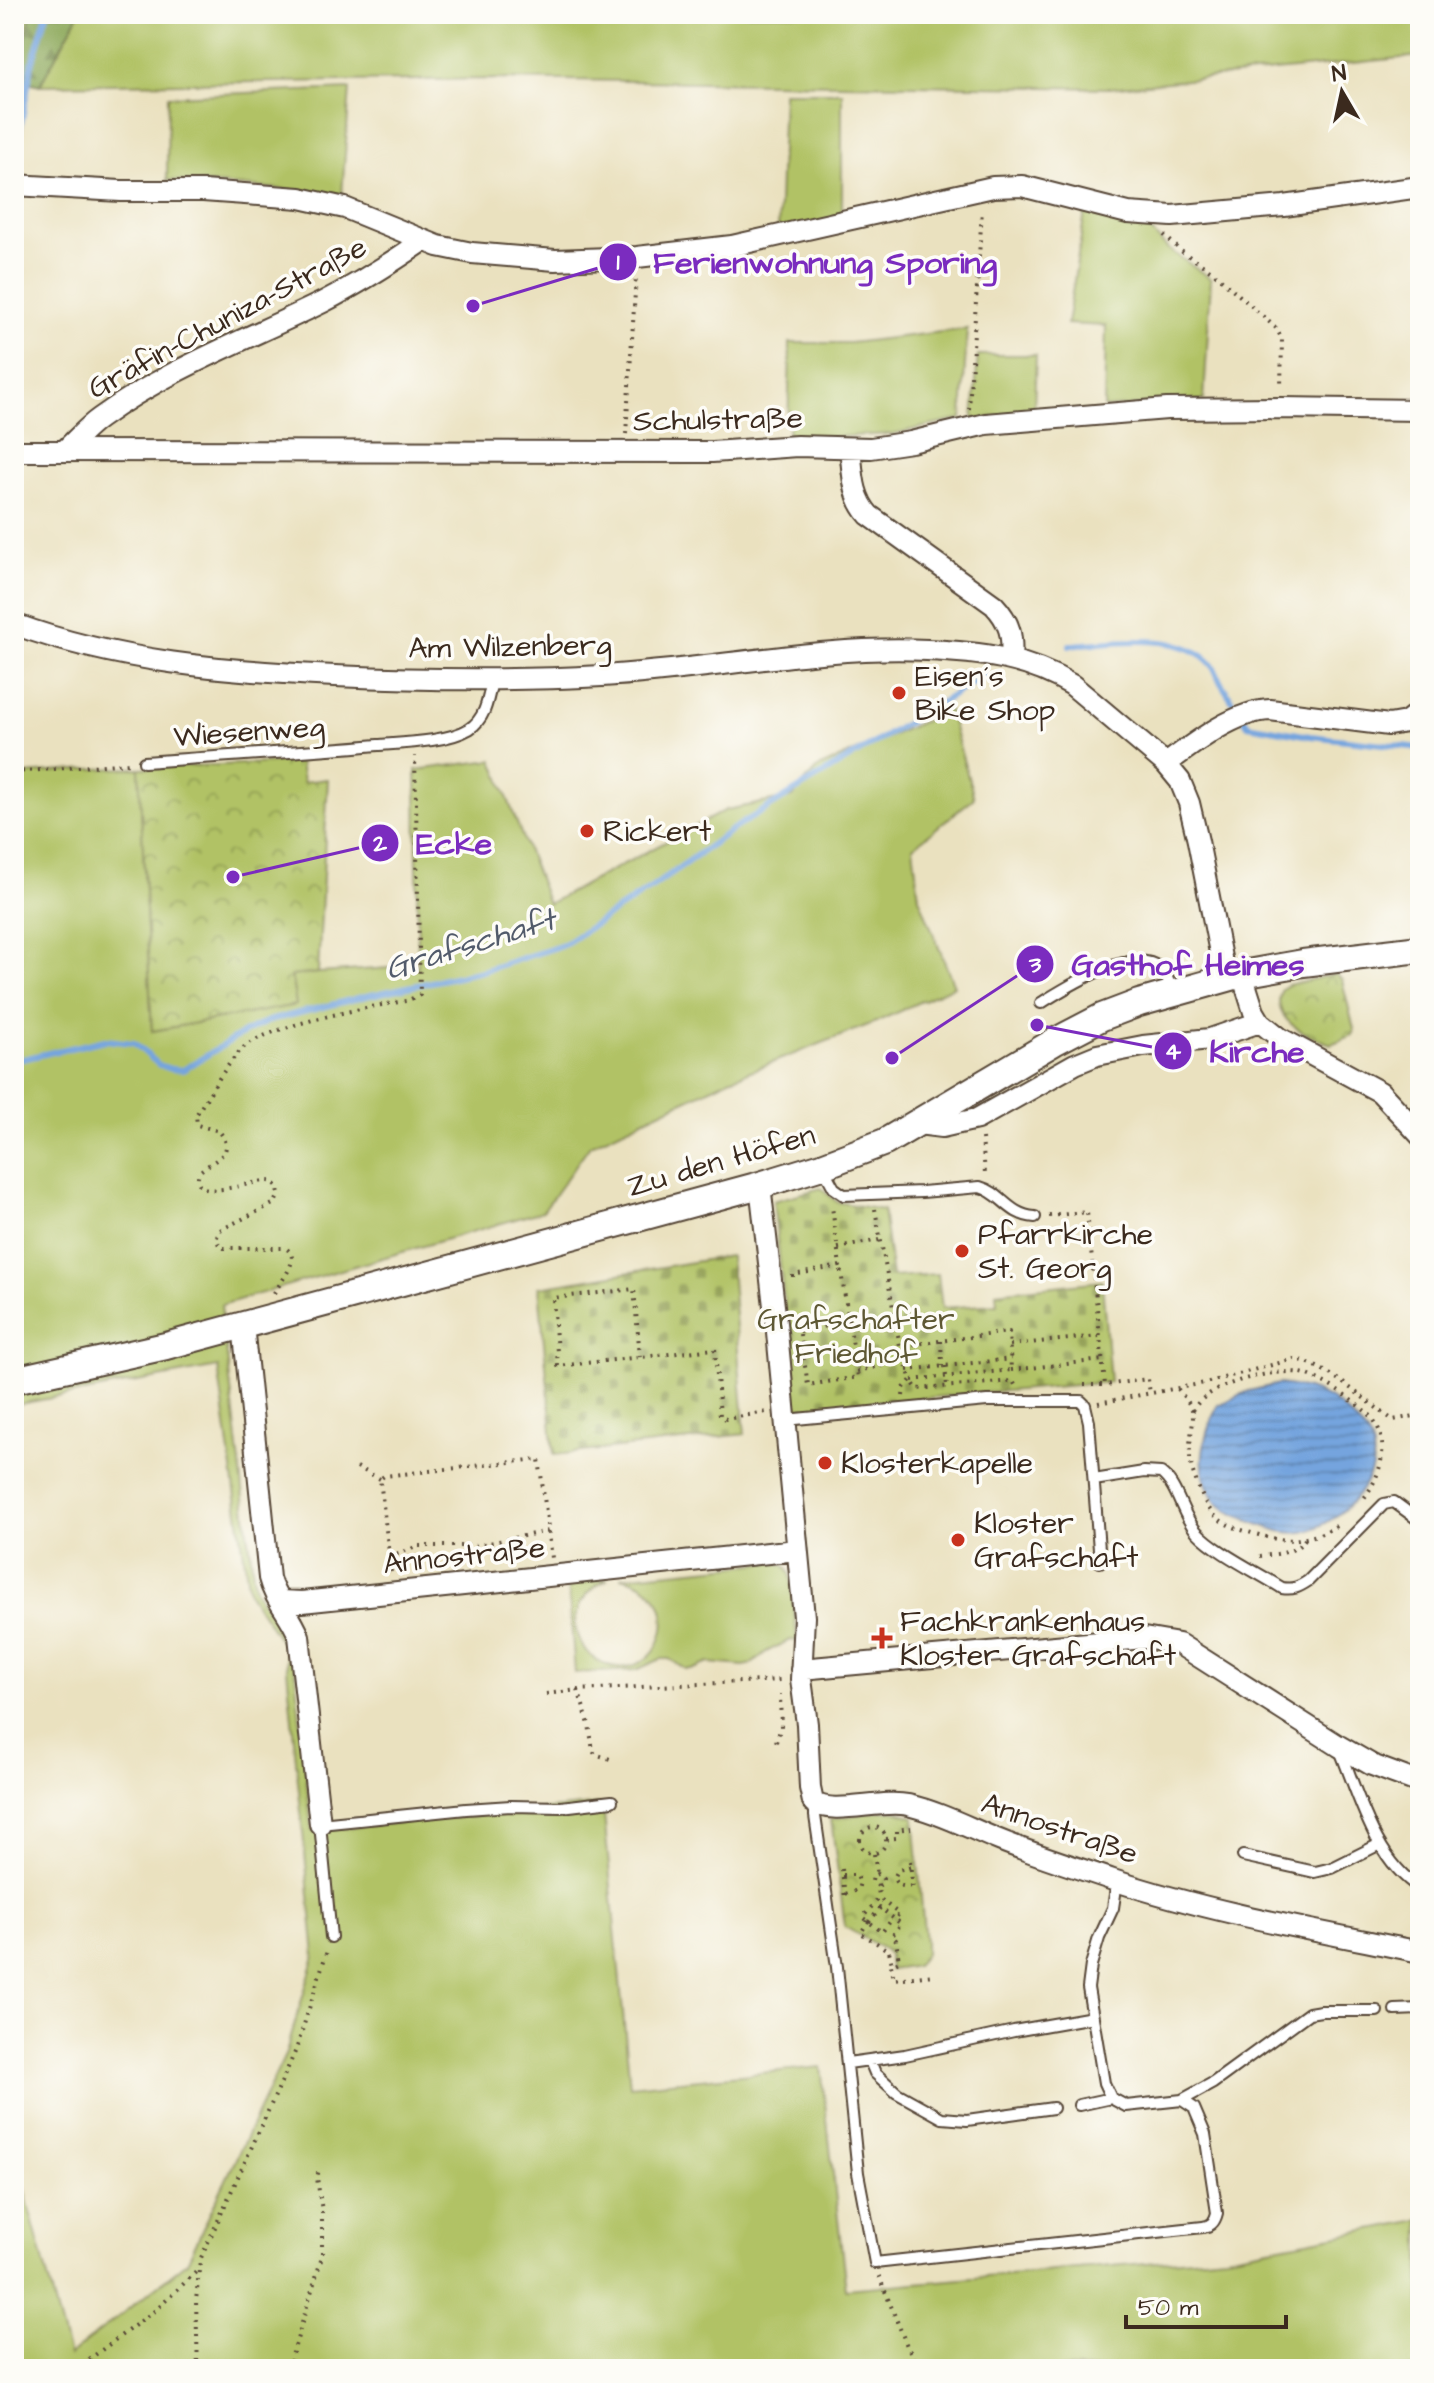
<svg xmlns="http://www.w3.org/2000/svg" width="1434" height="2383" font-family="'Architects Daughter',sans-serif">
  <defs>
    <pattern id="forest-firs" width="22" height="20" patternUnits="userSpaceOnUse" patternTransform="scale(2)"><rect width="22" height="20" fill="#8ca85a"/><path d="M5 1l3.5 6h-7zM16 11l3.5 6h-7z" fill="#74894a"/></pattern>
    <pattern id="cemetery-stones" width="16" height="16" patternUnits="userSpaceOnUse" patternTransform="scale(2)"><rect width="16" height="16" fill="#b1c265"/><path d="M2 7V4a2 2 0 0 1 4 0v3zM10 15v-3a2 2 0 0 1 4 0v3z" fill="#919e53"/></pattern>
    <pattern id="park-crowns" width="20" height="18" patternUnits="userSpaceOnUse" patternTransform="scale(2)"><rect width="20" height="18" fill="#b1c265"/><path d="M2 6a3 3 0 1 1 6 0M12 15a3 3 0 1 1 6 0" fill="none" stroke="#919e53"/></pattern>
    <pattern id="water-rules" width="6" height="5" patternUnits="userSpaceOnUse" patternTransform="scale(2)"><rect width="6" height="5" fill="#74a4de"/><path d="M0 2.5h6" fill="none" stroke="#6086b3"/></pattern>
  </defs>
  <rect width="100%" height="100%" fill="#fdfcf7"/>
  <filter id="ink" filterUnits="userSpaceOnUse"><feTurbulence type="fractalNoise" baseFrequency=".0125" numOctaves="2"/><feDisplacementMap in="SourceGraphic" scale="16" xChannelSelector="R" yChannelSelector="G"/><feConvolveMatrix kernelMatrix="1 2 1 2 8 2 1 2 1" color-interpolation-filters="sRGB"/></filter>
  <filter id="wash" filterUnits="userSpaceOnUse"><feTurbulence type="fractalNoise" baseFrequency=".006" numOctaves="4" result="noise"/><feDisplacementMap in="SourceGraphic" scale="32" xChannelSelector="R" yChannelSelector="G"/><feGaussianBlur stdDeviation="1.8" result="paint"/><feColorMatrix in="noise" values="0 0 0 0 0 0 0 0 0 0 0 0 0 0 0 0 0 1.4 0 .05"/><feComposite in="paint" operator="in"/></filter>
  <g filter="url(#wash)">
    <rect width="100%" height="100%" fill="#eae1bf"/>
    <!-- grass -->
    <path fill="#b1c265" stroke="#767642" stroke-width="2" d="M14,14H31L17,79L14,78Z
      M79,14H1420V56L1109,88L494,79L40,85Z
      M350,89L342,194L167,180L168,96Z
      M783,92H842V217L778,233Z
      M1085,212L1142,222L1167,248L1211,279L1204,400L1104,408L1106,326L1067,324Z
      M967,329L962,419L892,434L788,439L790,343H850Z
      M978,355H1036L1034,411L973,420Z
      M949,710L974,798L913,847L919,897L954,986L876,1022L730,1079L590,1145L543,1211L221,1305L255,1590L292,1644L312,1831L603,1804L630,2086L821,2067L846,2289L1226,2256L1420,2220V2369H14V2152L69,2356L187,2262L286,2053L315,1956L285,1648L249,1593L218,1367L14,1405V775L87,769L139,768L152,1031L296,1005L291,975L418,966L416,770L493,760L548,904L726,810L793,797L816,769Z
      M774,1562L786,1566L791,1576L797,1641L790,1640L766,1652L752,1664L744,1666L709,1663L694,1669H686L669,1659H661L636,1670L575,1673L568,1583L608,1579C583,1591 566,1617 581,1644C586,1654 595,1660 604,1664C663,1686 694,1591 621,1577Z"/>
    <!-- forest -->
    <path fill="url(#forest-firs)" stroke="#64693c" stroke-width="2" d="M31,14H79L40,85L17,79Z"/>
    <!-- cemetery -->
    <path fill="url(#cemetery-stones)" stroke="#767642" stroke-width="2" d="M821,1188L837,1202L883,1210L892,1277L938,1274L942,1308L997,1304L996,1292L1102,1281L1110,1382L796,1409L773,1201Z
      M730,1256L745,1434L554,1455L539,1287Z"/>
    <!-- park -->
    <path fill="url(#park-crowns)" stroke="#767642" stroke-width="2" d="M300,762L303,782L328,779L318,973L291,976L296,1005L152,1031L139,768Z
      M1336,974L1342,980L1354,1029L1353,1035L1331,1044C1308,1036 1268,1020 1282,989L1288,985Z
      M878,1811H895L914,1817L925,1943V1954L916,1966L890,1970L889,1955L885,1950L845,1927L831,1819Z"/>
    <!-- water -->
    <path fill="url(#water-rules)" stroke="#58677e" stroke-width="2" d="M1279,1384C1320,1388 1336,1399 1363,1429C1397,1467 1341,1525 1303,1532C1286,1535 1271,1529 1255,1523C1243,1518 1228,1513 1218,1503C1192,1474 1204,1434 1218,1405L1249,1391Z"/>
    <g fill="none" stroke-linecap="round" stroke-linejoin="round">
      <!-- stream -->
      <path stroke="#74a4de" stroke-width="6" d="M14,162L32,63L47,14
        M1070,645C1110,643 1185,629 1213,666C1216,671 1218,677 1221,683C1230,697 1239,711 1248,725L1310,736L1420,748
        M14,1061L105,1040L134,1043L159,1065L171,1069L183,1070L238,1036L268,1021L366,996L482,971L563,945L654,886L733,829L986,675"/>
    </g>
  </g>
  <g filter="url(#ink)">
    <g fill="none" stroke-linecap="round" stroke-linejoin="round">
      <!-- service casing -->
      <g stroke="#554536" stroke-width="14">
        <path id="service" d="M144,762C222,756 300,752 378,745C404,743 447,742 469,729C486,718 488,699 492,680
          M1041,1003C1067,987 1131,945 1160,968C1167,973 1169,983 1171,991
          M823,1168L834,1188L844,1195L922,1192L980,1187C1002,1193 1008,1215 1035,1217
          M785,1420L987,1401H1081L1085,1405L1089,1422L1100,1562
          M1094,1480L1144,1472L1161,1473C1179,1487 1181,1515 1197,1532C1217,1553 1257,1572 1282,1588C1293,1590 1299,1587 1308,1581L1384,1504L1394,1502L1420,1521
          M1340,1750C1359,1796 1375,1860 1420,1888
          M815,1804V1816L837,1967L858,2173L875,2263L1203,2227C1212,2226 1215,2221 1217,2213L1205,2134L1194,2108L1182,2100L1126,2106L1111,2098L1104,2083L1088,1988L1091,1965L1099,1938L1113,1908L1117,1881
          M1243,1856L1315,1872L1332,1868L1380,1844
          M331,1937L320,1824L466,1809L511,1806L561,1807L612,1801
          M1395,2010L1420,2009
          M870,2061L875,2073L897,2093L942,2118L967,2120L1053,2108
          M848,2063L905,2055L1014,2031L1093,2017
          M1182,2100L1213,2083L1309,2013L1321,2011H1377
          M1079,2105L1111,2098"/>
      </g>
      <!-- minor casing -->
      <g stroke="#554536" stroke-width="24">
        <path id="minor" d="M14,185L121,191H203L300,198L345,208L438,246L472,253L555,260L637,257L732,246L993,187L1022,186L1128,213L1172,216L1284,206L1420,187
          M850,448C853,472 852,496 869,515L994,605C1010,622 1013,636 1011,660
          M14,451L712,452L797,446L871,448L911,442L986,424L1167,409L1281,408L1420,410
          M64,451C76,440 87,427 100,418C168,369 248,339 323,302C358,284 391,263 423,241
          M14,624C117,662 226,671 335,676C424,680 513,681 602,676C711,670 818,645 927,650C979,652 1027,658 1072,685L1166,764L1180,781L1189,803L1198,841L1225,978
          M1166,764C1194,743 1235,711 1270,710L1389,725L1406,722L1420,711
          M1242,974L1254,1012L1260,1022L1280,1038L1380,1092L1420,1135
          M918,1124L942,1127L977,1119L1075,1064L1097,1055L1143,1046L1210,1039L1260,1022
          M760,1185L777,1332L804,1617L801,1679L807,1724L810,1788L813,1802C833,1816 881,1799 908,1805C939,1812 969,1828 999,1840C1036,1855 1075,1867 1113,1880C1213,1913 1317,1931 1420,1952
          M243,1325L269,1578C274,1599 291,1615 299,1636L320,1824
          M280,1601L302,1602L797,1550
          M801,1669L1144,1638L1179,1644L1339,1746L1372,1765L1420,1783"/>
      </g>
      <!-- tertiary casing -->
      <g stroke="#554536" stroke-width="30">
        <path id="tertiary" d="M14,1380L166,1346L760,1185L822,1166L885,1142L1054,1042L1102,1017L1139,1003L1242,974L1303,963L1420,949"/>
      </g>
      <!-- path -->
      <path stroke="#554536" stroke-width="4" stroke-dasharray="2 6" stroke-linecap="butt" d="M1164,235L1181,251L1213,272L1276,328L1282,339L1281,388
        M969,409L982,210
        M626,434L636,276
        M14,772L130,763
        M982,1138L985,1173
        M875,1209L900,1346L911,1380L1011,1370L1009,1332L900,1346
        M1049,1216L1087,1212L1105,1385L1148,1379L1150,1394
        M838,1248L879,1240
        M793,1277V1275L840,1266L832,1207
        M274,1293C281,1281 303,1257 285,1248H224L219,1245L216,1239L220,1230L275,1203L279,1194L277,1186C273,1182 273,1181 266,1181C251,1181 189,1205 199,1172C214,1159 238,1154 219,1131L197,1125L196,1115C209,1095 225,1066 242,1049C265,1026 371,1006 406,1001L420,995L415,756
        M799,1331L893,1314
        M800,1334L808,1385L858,1377L840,1266
        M941,1341L942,1366
        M1010,1345L1099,1336
        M640,1357L634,1289L553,1298L558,1366L715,1349L720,1416L726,1419L766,1412
        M945,1366L947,1387
        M907,1370L1011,1359
        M1011,1370L1103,1360
        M857,1371L904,1361
        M1084,1385H1105
        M1178,1389C1182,1395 1190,1403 1192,1410C1195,1420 1190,1436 1190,1447C1189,1460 1192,1471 1197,1483C1210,1520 1222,1525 1259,1535C1290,1544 1314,1540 1341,1523
        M903,1396L904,1388L911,1380L917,1389L1013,1381L1015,1385
        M1098,1403L1205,1383L1294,1359C1324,1363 1367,1402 1393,1420L1420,1415
        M1193,1411C1203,1384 1280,1366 1305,1374C1328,1382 1350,1399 1369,1414C1393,1440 1381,1478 1361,1502
        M357,1467L380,1479
        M1260,1556C1276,1554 1295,1554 1305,1539
        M389,1557L419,1546H474L548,1531
        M391,1572L380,1479L384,1476L539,1459L552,1558
        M578,1690L589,1724L593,1751L595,1754L610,1759
        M546,1694L578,1690L782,1680
        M776,1742L781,1727L780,1694
        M860 1840a13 13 0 1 1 26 0a13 13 0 1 1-26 0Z
        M886,1839L897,1838V1830L911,1828
        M874,1854L877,1874
        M910,1861L913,1892
        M910,1867L898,1870L894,1878C897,1887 905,1887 913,1886
        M842,1869L845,1898
        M843,1875H856L860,1882L858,1890L845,1894
        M878,1886L872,1881L873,1876L877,1874L883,1879L882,1884L878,1886L879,1898
        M868,1921L861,1933L889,1951L892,1964
        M869,1922L880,1908L893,1918L882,1932L863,1917L879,1898L899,1914L895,1919L901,1924L892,1936L896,1940L899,1961L891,1965L894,1979L934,1975
        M879,2276L907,2346L920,2369
        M76,2369L157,2309L198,2270
        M198,2369L196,2301L200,2260L296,2050L327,1951
        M288,2369L322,2257V2211L317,2178L319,2169"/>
      <!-- service -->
      <use href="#service" stroke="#fff" stroke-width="10"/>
      <!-- minor -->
      <use href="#minor" stroke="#fff" stroke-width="20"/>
      <!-- tertiary -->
      <use href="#tertiary" stroke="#fff" stroke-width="26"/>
    </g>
  </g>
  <!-- markers -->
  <g fill="#c8321e" stroke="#fdfcf7" stroke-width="3">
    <circle cx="899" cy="693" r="8"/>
    <circle cx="587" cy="831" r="8"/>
    <circle cx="962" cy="1251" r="8"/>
    <circle cx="825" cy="1463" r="8"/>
    <circle cx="958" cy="1540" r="8"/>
    <path d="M878 1626h8v8h8v8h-8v8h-8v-8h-8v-8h8z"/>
  </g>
  <g text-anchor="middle" stroke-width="7" stroke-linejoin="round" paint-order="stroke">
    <!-- street labels -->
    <g font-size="30" fill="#3b2a1e" stroke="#fdfcf7">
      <text transform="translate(227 317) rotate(-28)" y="10">Gräfin-Chuniza-Straße</text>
      <text transform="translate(718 419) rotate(-1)" y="10">Schulstraße</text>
      <text transform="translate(510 646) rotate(-1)" y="10">Am Wilzenberg</text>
      <text transform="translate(249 731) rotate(-4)" y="10">Wiesenweg</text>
      <text transform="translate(721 1160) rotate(-16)" y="10">Zu den Höfen</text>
      <text transform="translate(464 1555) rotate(-6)" y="10">Annostraße</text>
      <text transform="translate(1060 1828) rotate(19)" y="10">Annostraße</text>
    </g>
    <!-- poi labels -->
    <g font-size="30" fill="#3b2a1e" stroke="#fdfcf7" text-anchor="start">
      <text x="915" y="686">Eisen´s<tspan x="915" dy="34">Bike Shop</tspan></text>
      <text x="603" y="841">Rickert</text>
      <text x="978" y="1244">Pfarrkirche<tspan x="978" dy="34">St. Georg</tspan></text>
      <text x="841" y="1473">Klosterkapelle</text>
      <text x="974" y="1533">Kloster<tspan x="974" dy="34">Grafschaft</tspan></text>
      <text x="900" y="1631">Fachkrankenhaus<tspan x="900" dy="34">Kloster Grafschaft</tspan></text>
    </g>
    <!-- park labels -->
    <g font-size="30" fill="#5e5833" stroke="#fdfcf7">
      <text x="856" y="1329">Grafschafter<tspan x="856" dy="34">Friedhof</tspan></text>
    </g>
    <!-- water labels -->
    <g font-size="32" font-style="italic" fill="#525b6b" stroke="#fdfcf7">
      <text transform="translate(470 943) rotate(-17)" y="11">Grafschaft</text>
    </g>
  </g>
  <!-- callouts -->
  <path fill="none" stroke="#7b2cbf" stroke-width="3" d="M473 306L618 262M233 877L380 843M892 1058L1035 964M1037 1025L1173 1051"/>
  <g fill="#7b2cbf" stroke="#fdfcf7" stroke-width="3">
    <circle cx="473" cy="306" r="8"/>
    <circle cx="233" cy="877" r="8"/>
    <circle cx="892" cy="1058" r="8"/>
    <circle cx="1037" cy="1025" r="8"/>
    <circle cx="618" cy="262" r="20"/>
    <circle cx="380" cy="843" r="20"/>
    <circle cx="1035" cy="964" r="20"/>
    <circle cx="1173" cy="1051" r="20"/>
  </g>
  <g font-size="24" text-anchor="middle" font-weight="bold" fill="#fff">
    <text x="618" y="270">1</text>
    <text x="380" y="851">2</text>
    <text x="1035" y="972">3</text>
    <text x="1173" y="1059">4</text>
  </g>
  <g font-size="32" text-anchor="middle" font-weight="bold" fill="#7b2cbf" stroke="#fdfcf7" stroke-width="7" stroke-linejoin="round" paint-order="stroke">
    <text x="825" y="273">Ferienwohnung Sporing</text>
    <text x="454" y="854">Ecke</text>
    <text x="1188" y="975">Gasthof Heimes</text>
    <text x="1257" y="1062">Kirche</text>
  </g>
  <!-- margin -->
  <rect width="1434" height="2383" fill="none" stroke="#fdfcf7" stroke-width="48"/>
  <!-- north arrow -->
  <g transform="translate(1342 92) rotate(351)" stroke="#fdfcf7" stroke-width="6" paint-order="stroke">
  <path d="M0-6L14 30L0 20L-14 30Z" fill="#3b2a1e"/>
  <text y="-12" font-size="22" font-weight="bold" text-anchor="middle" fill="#3b2a1e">N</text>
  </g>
  <!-- scale -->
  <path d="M1126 2315v12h160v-12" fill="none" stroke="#3b2a1e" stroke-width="4"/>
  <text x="1138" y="2315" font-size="24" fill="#3b2a1e" stroke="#fdfcf7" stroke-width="6" paint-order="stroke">50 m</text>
</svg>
